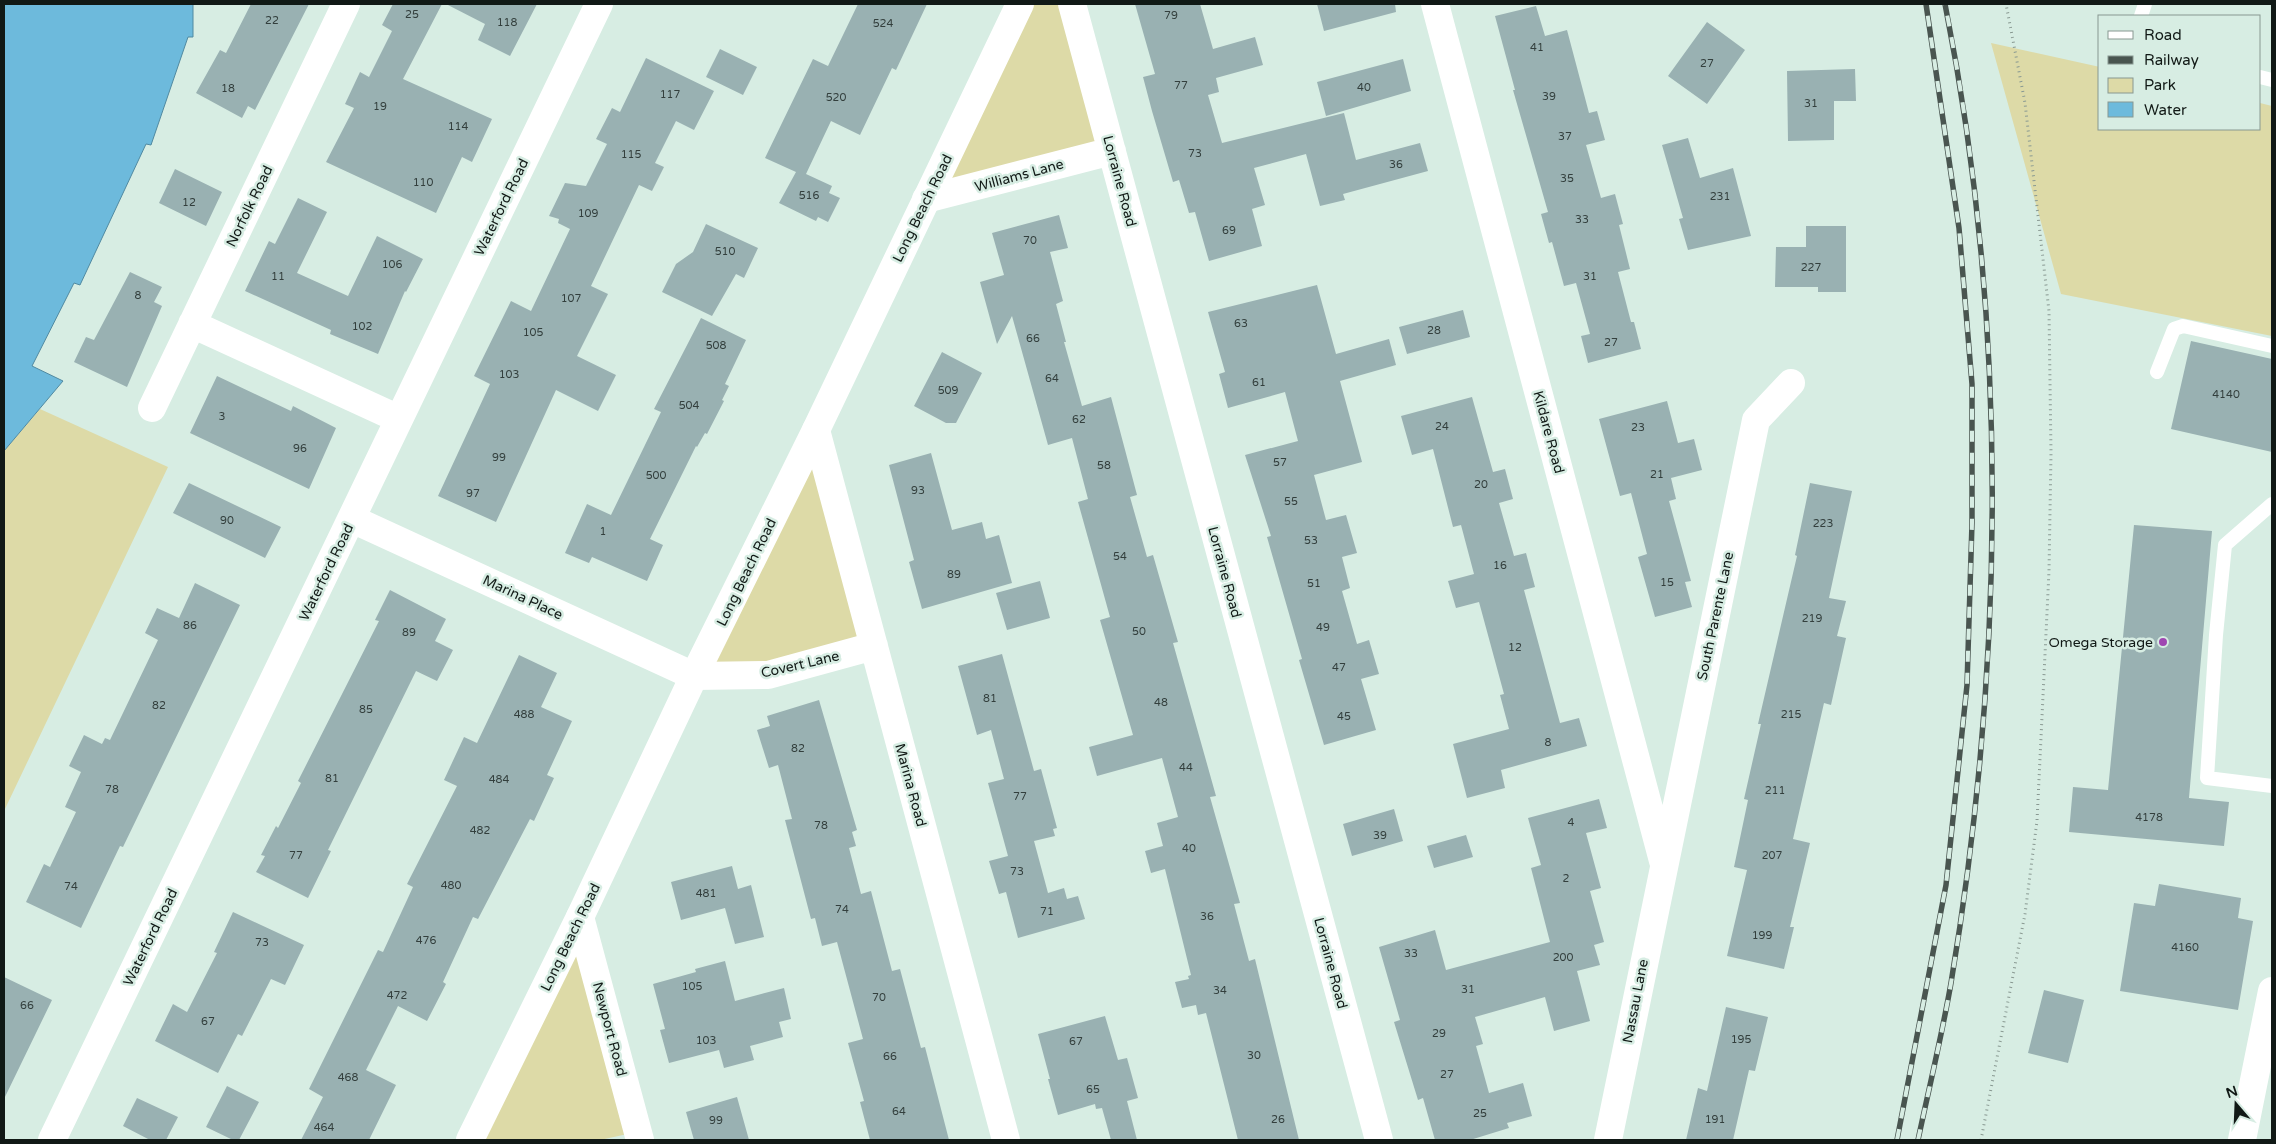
<svg xmlns="http://www.w3.org/2000/svg" width="2276" height="1144" font-family="'Varela Round',sans-serif">
  <rect width="100%" height="100%" fill="#d7ede3"/>
  <!-- green -->
  <path fill="#dddaa7" d="M1029,4H1062L1099,146L945,185Z
    M1991,43L2100,67V129H2260V103L2272,106V336L2061,294Z
    M40,409L168,467L4,811V451Z
    M813,463L863,638L765,664L713,665Z
    M577,933L632,1133L600,1140H477Z"/>
  <!-- water -->
  <path fill="#6dbadc" stroke="#518aa1" d="M4,4H193V37H188L151,145L146,144L80,285L74,283L32,366L63,381L4,451Z"/>
  <!-- building -->
  <path fill="#99b1b2" d="M251,4H309L255,110L248,106L242,118L196,93L220,50L226,53Z
    M393,4H442L403,79L492,119L472,162L462,157L436,213L326,162L354,108L345,104L360,72L369,77L392,31L382,25Z
    M446,4H537L510,56L478,40L485,24Z
    M858,4H927L896,70L892,68L860,135L831,121L806,174L832,186L829,193L840,198L828,222L818,217L816,221L779,203L796,172L765,158L813,59L828,66Z
    M1135,4H1200L1213,49L1255,37L1263,65L1216,78L1219,92L1208,95L1222,143L1344,113L1356,160L1420,143L1428,171L1343,194L1345,200L1320,206L1306,154L1254,168L1265,205L1252,209L1262,246L1209,261L1195,212L1189,213L1179,180L1173,182L1152,111L1143,77L1155,74Z
    M1317,4H1395L1396,12L1324,31Z
    M1536,6L1545,36L1567,30L1589,113L1597,111L1605,140L1586,145L1601,198L1615,194L1623,224L1619,225L1630,269L1618,272L1631,322H1634L1641,349L1588,363L1581,336L1590,334L1576,283L1564,286L1552,242L1549,243L1541,214L1548,212L1513,90H1515L1495,16Z
    M1707,22L1745,50L1707,104L1668,76Z
    M720,49L757,67L743,95L706,77Z
    M646,58L714,91L694,130L676,121L655,163L664,167L652,191L639,185L591,286L608,294L577,356L616,375L598,411L556,390L496,522L438,496L490,384L474,376L511,301L531,311L570,229L558,223L559,219L549,216L565,183L586,186L607,144L596,139L612,108L620,112Z
    M1403,59L1411,91L1326,116L1317,82Z
    M1855,69L1856,101H1834V140L1788,141L1787,71Z
    M1688,138L1700,178L1733,168L1751,236L1688,250L1679,219L1683,218L1662,145Z
    M175,169L222,192L206,226L159,203Z
    M298,198L327,212L297,273L348,296L377,236L423,259L406,292L405,291L378,354L330,334L331,330L245,291L269,241L275,244Z
    M1059,215L1068,248L1050,252L1063,301L1056,304L1066,342H1064L1082,406L1111,397L1137,495L1130,497L1147,557L1153,555L1178,642L1173,643L1216,796L1210,797L1240,903L1234,904L1249,961L1255,959L1299,1140H1238L1206,1013L1198,1015L1196,1005L1182,1008L1175,982L1189,979L1188,976L1191,975L1165,869L1151,873L1145,851L1163,846L1157,823L1178,817L1162,758L1097,776L1089,747L1133,735L1100,620L1110,617L1078,502L1088,499L1072,438L1048,445L1012,316L997,344L980,282L1004,275L992,233Z
    M706,224L758,248L744,278L736,274L712,316L662,292L676,264L693,252Z
    M1806,226H1846V292H1818V287H1775L1776,247H1806Z
    M130,272L162,287L154,302L162,306L127,387L74,362L86,337L94,340Z
    M1317,285L1336,354L1389,339L1396,365L1340,381L1362,462L1314,475L1326,520L1346,515L1357,553L1342,557L1350,588L1342,591L1357,644L1369,640L1379,674L1361,679L1376,730L1324,745L1299,660L1302,659L1267,537L1271,536L1245,455L1298,441L1285,392L1228,408L1219,374L1225,372L1208,312Z
    M1463,310L1470,337L1407,354L1399,327Z
    M701,318L746,340L725,384L729,386L722,400L724,401L707,434L705,433L697,447L696,446L650,539L663,545L647,581L592,557L589,563L565,553L587,504L611,515L661,412L654,409Z
    M2191,341L2272,359V452L2171,429Z
    M942,352L982,373L956,423H946L914,406Z
    M217,376L291,411L293,406L336,428L309,489L190,433Z
    M1472,397L1493,472L1505,469L1513,499L1499,503L1514,556L1526,553L1535,587L1524,590L1560,723L1579,718L1587,746L1501,770L1505,788L1467,798L1453,744L1509,729L1500,695L1504,694L1479,602L1456,608L1448,581L1474,574L1461,525L1453,527L1433,449L1412,455L1401,416Z
    M1667,401L1678,443L1694,439L1702,470L1671,478L1676,499L1669,501L1691,581L1685,582L1692,607L1655,617L1638,557L1647,554L1631,493L1620,496L1599,419Z
    M931,453L952,530L982,522L986,539L999,535L1012,583L922,609L909,562L914,560L889,465Z
    M189,483L281,527L265,558L173,513Z
    M1810,483L1852,491L1829,598L1846,601L1837,636L1846,638L1831,705L1824,703L1793,839L1810,843L1790,927H1794L1784,969L1727,956L1747,870L1734,867L1748,800L1744,799L1761,724H1758L1797,556L1795,555Z
    M2134,525L2212,531L2189,798L2229,802L2224,846L2069,832L2073,787L2108,790Z
    M1040,581L1050,618L1007,630L996,593Z
    M195,583L240,605L123,847L120,846L81,928L26,902L44,864L50,867L76,812L65,807L81,772L69,766L84,735L102,744L105,738L110,740L158,640L145,633L157,608L179,618Z
    M390,590L446,619L435,641L453,650L437,681L416,671L328,850L331,851L308,898L256,872L265,856L261,855L276,826L278,828L301,783L298,781L379,621L375,620Z
    M1002,654L1034,771L1041,769L1057,828L1053,829L1055,836L1034,841L1048,893L1064,888L1067,899L1078,896L1085,919L1018,938L1006,892L999,894L989,861L1008,856L988,783L1004,779L991,730L977,735L958,666Z
    M519,655L557,673L541,707L572,721L547,775L554,778L534,821L530,819L478,919L473,917L443,982L446,984L427,1021L398,1006L366,1070L396,1085L369,1140H301L323,1097L309,1089L378,950L383,952L413,887L407,884L457,786L444,780L464,737L477,743Z
    M819,700L857,830L852,832L856,846L849,848L861,894L871,891L892,971L900,969L921,1048L925,1047L949,1140H870L860,1102L864,1101L848,1043L863,1039L837,942L822,946L815,918L811,919L785,820L792,819L778,765L769,768L757,730L770,726L767,716Z
    M1599,799L1607,828L1586,833L1601,888L1590,891L1604,942L1594,945L1600,965L1577,971L1590,1021L1554,1031L1545,997L1475,1017L1483,1044L1476,1046L1489,1093L1523,1083L1532,1116L1507,1123L1509,1128L1470,1140H1435L1423,1098L1418,1100L1394,1022L1400,1020L1379,947L1435,930L1446,970L1550,942L1531,868L1541,865L1528,818Z
    M1394,809L1403,841L1352,856L1343,824Z
    M1466,835L1473,857L1434,868L1427,846Z
    M732,866L738,889L751,885L764,937L735,944L725,908L681,920L671,882Z
    M2159,884L2241,898L2238,918L2253,921L2238,1010L2120,991L2134,903L2155,906Z
    M233,912L304,945L285,985L271,979L242,1036L238,1034L218,1073L155,1041L173,1004L187,1012L217,953L214,952Z
    M725,961L735,1001L784,988L791,1019L779,1022L783,1037L750,1046L754,1060L724,1068L719,1050L669,1063L660,1030L665,1029L653,984L696,972L695,969Z
    M4,977L52,1000L4,1099Z
    M2044,990L2084,1000L2068,1063L2028,1053Z
    M1726,1007L1768,1017L1755,1071L1749,1070L1733,1140H1686L1698,1088L1707,1091Z
    M1105,1016L1118,1060L1127,1058L1138,1098L1127,1101L1137,1140H1111L1102,1108L1096,1109L1095,1104L1058,1115L1048,1079H1050L1038,1034Z
    M227,1086L259,1102L239,1140H233L206,1127Z
    M737,1097L749,1140H694L686,1112Z
    M137,1098L178,1117L166,1140H150L123,1126Z"/>
  <g fill="none" stroke-linecap="round" stroke-linejoin="round">
    <!-- path -->
    <path stroke="#899992" stroke-width="3" stroke-dasharray="1 4" stroke-linecap="butt" d="M1981,1140L2025,914L2037,821L2049,571L2051,453L2049,311L2025,103L2006,4"/>
    <!-- lane -->
    <path stroke="#fff" stroke-width="14" d="M2141,16L2145,4
      M2260,77L2272,80
      M2157,372L2174,329L2183,326L2272,346
      M2272,504L2225,545L2216,635L2207,778L2272,786"/>
    <!-- street -->
    <path stroke="#fff" stroke-width="28" d="M1072,4L1379,1140
      M1435,4L1663,861
      M926,199L1112,151
      M192,324L399,419
      M152,408L346,4
      M816,430L1006,1140
      M352,519L694,676L768,675L874,646
      M580,917L640,1140
      M52,1140L599,4
      M1608,1140L1756,420L1791,383
      M2242,1140L2272,991"/>
    <!-- secondary -->
    <path stroke="#fff" stroke-width="28" d="M470,1140L580,917L694,676L816,430L1020,4"/>
    <!-- rail casing -->
    <g stroke="#495550" stroke-width="5.5">
      <path id="rail" d="M1897,1140L1946,885L1967,685L1972,523V384L1959,228L1926,4
        M1918,1140C1929,1088 1942,1035 1951,983C2005,660 2009,325 1945,4"/>
    </g>
    <!-- rail -->
    <use href="#rail" stroke="#d7ede3" stroke-width="4" stroke-dasharray="11" stroke-linecap="butt"/>
  </g>
  <!-- markers -->
  <circle fill="#9f46b1" stroke="#d7ede3" stroke-width="2" cx="2163" cy="642" r="5"/>
  <g text-anchor="middle" stroke-width="5" stroke-linejoin="round" paint-order="stroke">
    <!-- number labels -->
    <g font-size="11" fill="#333f3d">
      <text x="412" y="18">25</text>
      <text x="1171" y="19">79</text>
      <text x="272" y="24">22</text>
      <text x="507" y="26">118</text>
      <text x="883" y="27">524</text>
      <text x="1537" y="51">41</text>
      <text x="1707" y="67">27</text>
      <text x="1181" y="89">77</text>
      <text x="1364" y="91">40</text>
      <text x="228" y="92">18</text>
      <text x="670" y="98">117</text>
      <text x="1549" y="100">39</text>
      <text x="836" y="101">520</text>
      <text x="1811" y="107">31</text>
      <text x="380" y="110">19</text>
      <text x="458" y="130">114</text>
      <text x="1565" y="140">37</text>
      <text x="1195" y="157">73</text>
      <text x="631" y="158">115</text>
      <text x="1396" y="168">36</text>
      <text x="1567" y="182">35</text>
      <text x="423" y="186">110</text>
      <text x="809" y="199">516</text>
      <text x="1720" y="200">231</text>
      <text x="189" y="206">12</text>
      <text x="588" y="217">109</text>
      <text x="1582" y="223">33</text>
      <text x="1229" y="234">69</text>
      <text x="1030" y="244">70</text>
      <text x="725" y="255">510</text>
      <text x="392" y="268">106</text>
      <text x="1811" y="271">227</text>
      <text x="278" y="280">11</text>
      <text x="1590" y="280">31</text>
      <text x="138" y="299">8</text>
      <text x="571" y="302">107</text>
      <text x="1241" y="327">63</text>
      <text x="362" y="330">102</text>
      <text x="1434" y="334">28</text>
      <text x="533" y="336">105</text>
      <text x="1033" y="342">66</text>
      <text x="1611" y="346">27</text>
      <text x="716" y="349">508</text>
      <text x="509" y="378">103</text>
      <text x="1052" y="382">64</text>
      <text x="1259" y="386">61</text>
      <text x="948" y="394">509</text>
      <text x="2226" y="398">4140</text>
      <text x="689" y="409">504</text>
      <text x="222" y="420">3</text>
      <text x="1079" y="423">62</text>
      <text x="1442" y="430">24</text>
      <text x="1638" y="431">23</text>
      <text x="300" y="452">96</text>
      <text x="499" y="461">99</text>
      <text x="1280" y="466">57</text>
      <text x="1104" y="469">58</text>
      <text x="1657" y="478">21</text>
      <text x="656" y="479">500</text>
      <text x="1481" y="488">20</text>
      <text x="918" y="494">93</text>
      <text x="473" y="497">97</text>
      <text x="1291" y="505">55</text>
      <text x="227" y="524">90</text>
      <text x="1823" y="527">223</text>
      <text x="603" y="535">1</text>
      <text x="1311" y="544">53</text>
      <text x="1120" y="560">54</text>
      <text x="1500" y="569">16</text>
      <text x="954" y="578">89</text>
      <text x="1667" y="586">15</text>
      <text x="1314" y="587">51</text>
      <text x="1812" y="622">219</text>
      <text x="190" y="629">86</text>
      <text x="1323" y="631">49</text>
      <text x="1139" y="635">50</text>
      <text x="409" y="636">89</text>
      <text x="1515" y="651">12</text>
      <text x="1339" y="671">47</text>
      <text x="990" y="702">81</text>
      <text x="1161" y="706">48</text>
      <text x="159" y="709">82</text>
      <text x="366" y="713">85</text>
      <text x="524" y="718">488</text>
      <text x="1791" y="718">215</text>
      <text x="1344" y="720">45</text>
      <text x="1548" y="746">8</text>
      <text x="798" y="752">82</text>
      <text x="1186" y="771">44</text>
      <text x="332" y="782">81</text>
      <text x="499" y="783">484</text>
      <text x="112" y="793">78</text>
      <text x="1775" y="794">211</text>
      <text x="1020" y="800">77</text>
      <text x="2149" y="821">4178</text>
      <text x="1571" y="826">4</text>
      <text x="821" y="829">78</text>
      <text x="480" y="834">482</text>
      <text x="1380" y="839">39</text>
      <text x="1189" y="852">40</text>
      <text x="296" y="859">77</text>
      <text x="1772" y="859">207</text>
      <text x="1017" y="875">73</text>
      <text x="1566" y="882">2</text>
      <text x="451" y="889">480</text>
      <text x="71" y="890">74</text>
      <text x="706" y="897">481</text>
      <text x="842" y="913">74</text>
      <text x="1047" y="915">71</text>
      <text x="1207" y="920">36</text>
      <text x="1762" y="939">199</text>
      <text x="426" y="944">476</text>
      <text x="262" y="946">73</text>
      <text x="2185" y="951">4160</text>
      <text x="1411" y="957">33</text>
      <text x="1563" y="961">200</text>
      <text x="692" y="990">105</text>
      <text x="1468" y="993">31</text>
      <text x="1220" y="994">34</text>
      <text x="397" y="999">472</text>
      <text x="879" y="1001">70</text>
      <text x="27" y="1009">66</text>
      <text x="208" y="1025">67</text>
      <text x="1439" y="1037">29</text>
      <text x="1741" y="1043">195</text>
      <text x="706" y="1044">103</text>
      <text x="1076" y="1045">67</text>
      <text x="1254" y="1059">30</text>
      <text x="890" y="1060">66</text>
      <text x="1447" y="1078">27</text>
      <text x="348" y="1081">468</text>
      <text x="1093" y="1093">65</text>
      <text x="899" y="1115">64</text>
      <text x="1480" y="1117">25</text>
      <text x="1278" y="1123">26</text>
      <text x="1715" y="1123">191</text>
      <text x="716" y="1124">99</text>
      <text x="324" y="1131">464</text>
    </g>
    <!-- street labels -->
    <g font-size="14" fill="#111916" stroke="#d7ede3">
      <text transform="translate(1019 175) rotate(-15)" y="5">Williams Lane</text>
      <text transform="translate(1120 181) rotate(75)" y="5">Lorraine Road</text>
      <text transform="translate(249 206) rotate(-64)" y="5">Norfolk Road</text>
      <text transform="translate(501 207) rotate(-64)" y="5">Waterford Road</text>
      <text transform="translate(922 208) rotate(-64)" y="5">Long Beach Road</text>
      <text transform="translate(1549 432) rotate(75)" y="5">Kildare Road</text>
      <text transform="translate(326 572) rotate(-64)" y="5">Waterford Road</text>
      <text transform="translate(746 572) rotate(-64)" y="5">Long Beach Road</text>
      <text transform="translate(1225 572) rotate(75)" y="5">Lorraine Road</text>
      <text transform="translate(523 597) rotate(25)" y="5">Marina Place</text>
      <text transform="translate(1715 616) rotate(-78)" y="5">South Parente Lane</text>
      <text transform="translate(800 664) rotate(-13)" y="5">Covert Lane</text>
      <text transform="translate(911 785) rotate(75)" y="5">Marina Road</text>
      <text transform="translate(150 937) rotate(-64)" y="5">Waterford Road</text>
      <text transform="translate(570 937) rotate(-64)" y="5">Long Beach Road</text>
      <text transform="translate(1331 963) rotate(75)" y="5">Lorraine Road</text>
      <text transform="translate(1635 1001) rotate(-79)" y="5">Nassau Lane</text>
      <text transform="translate(610 1029) rotate(75)" y="5">Newport Road</text>
    </g>
    <!-- poi labels -->
    <g font-size="14" fill="#111916" stroke="#d7ede3" text-anchor="end">
      <text x="2153" y="647">Omega Storage</text>
    </g>
  </g>
  <!-- border -->
  <rect width="2276" height="1144" fill="none" stroke="#111916" stroke-width="10"/>
  <!-- legend -->
  <rect x="2098" y="15" width="162" height="115" fill="#d7ede3" stroke="#889891"/>
  <rect x="2108" y="31" width="25" height="8" fill="#ffffff" stroke="#889891"/>
  <text x="2144" y="40" font-size="15" fill="#111916">Road</text>
  <rect x="2108" y="56" width="25" height="8" fill="#495550" stroke="#889891"/>
  <text x="2144" y="65" font-size="15" fill="#111916">Railway</text>
  <rect x="2108" y="78" width="25" height="15" fill="#dddaa7" stroke="#889891"/>
  <text x="2144" y="90" font-size="15" fill="#111916">Park</text>
  <rect x="2108" y="102" width="25" height="15" fill="#6dbadc" stroke="#889891"/>
  <text x="2144" y="115" font-size="15" fill="#111916">Water</text>
  <!-- north arrow -->
  <g transform="translate(2236 1104) rotate(341)" stroke="#d7ede3" stroke-width="4" paint-order="stroke">
  <path d="M0-4L9 19L0 12L-9 19Z" fill="#111916"/>
  <text y="-8" font-size="14" font-weight="bold" text-anchor="middle" fill="#111916">N</text>
  </g>
</svg>
